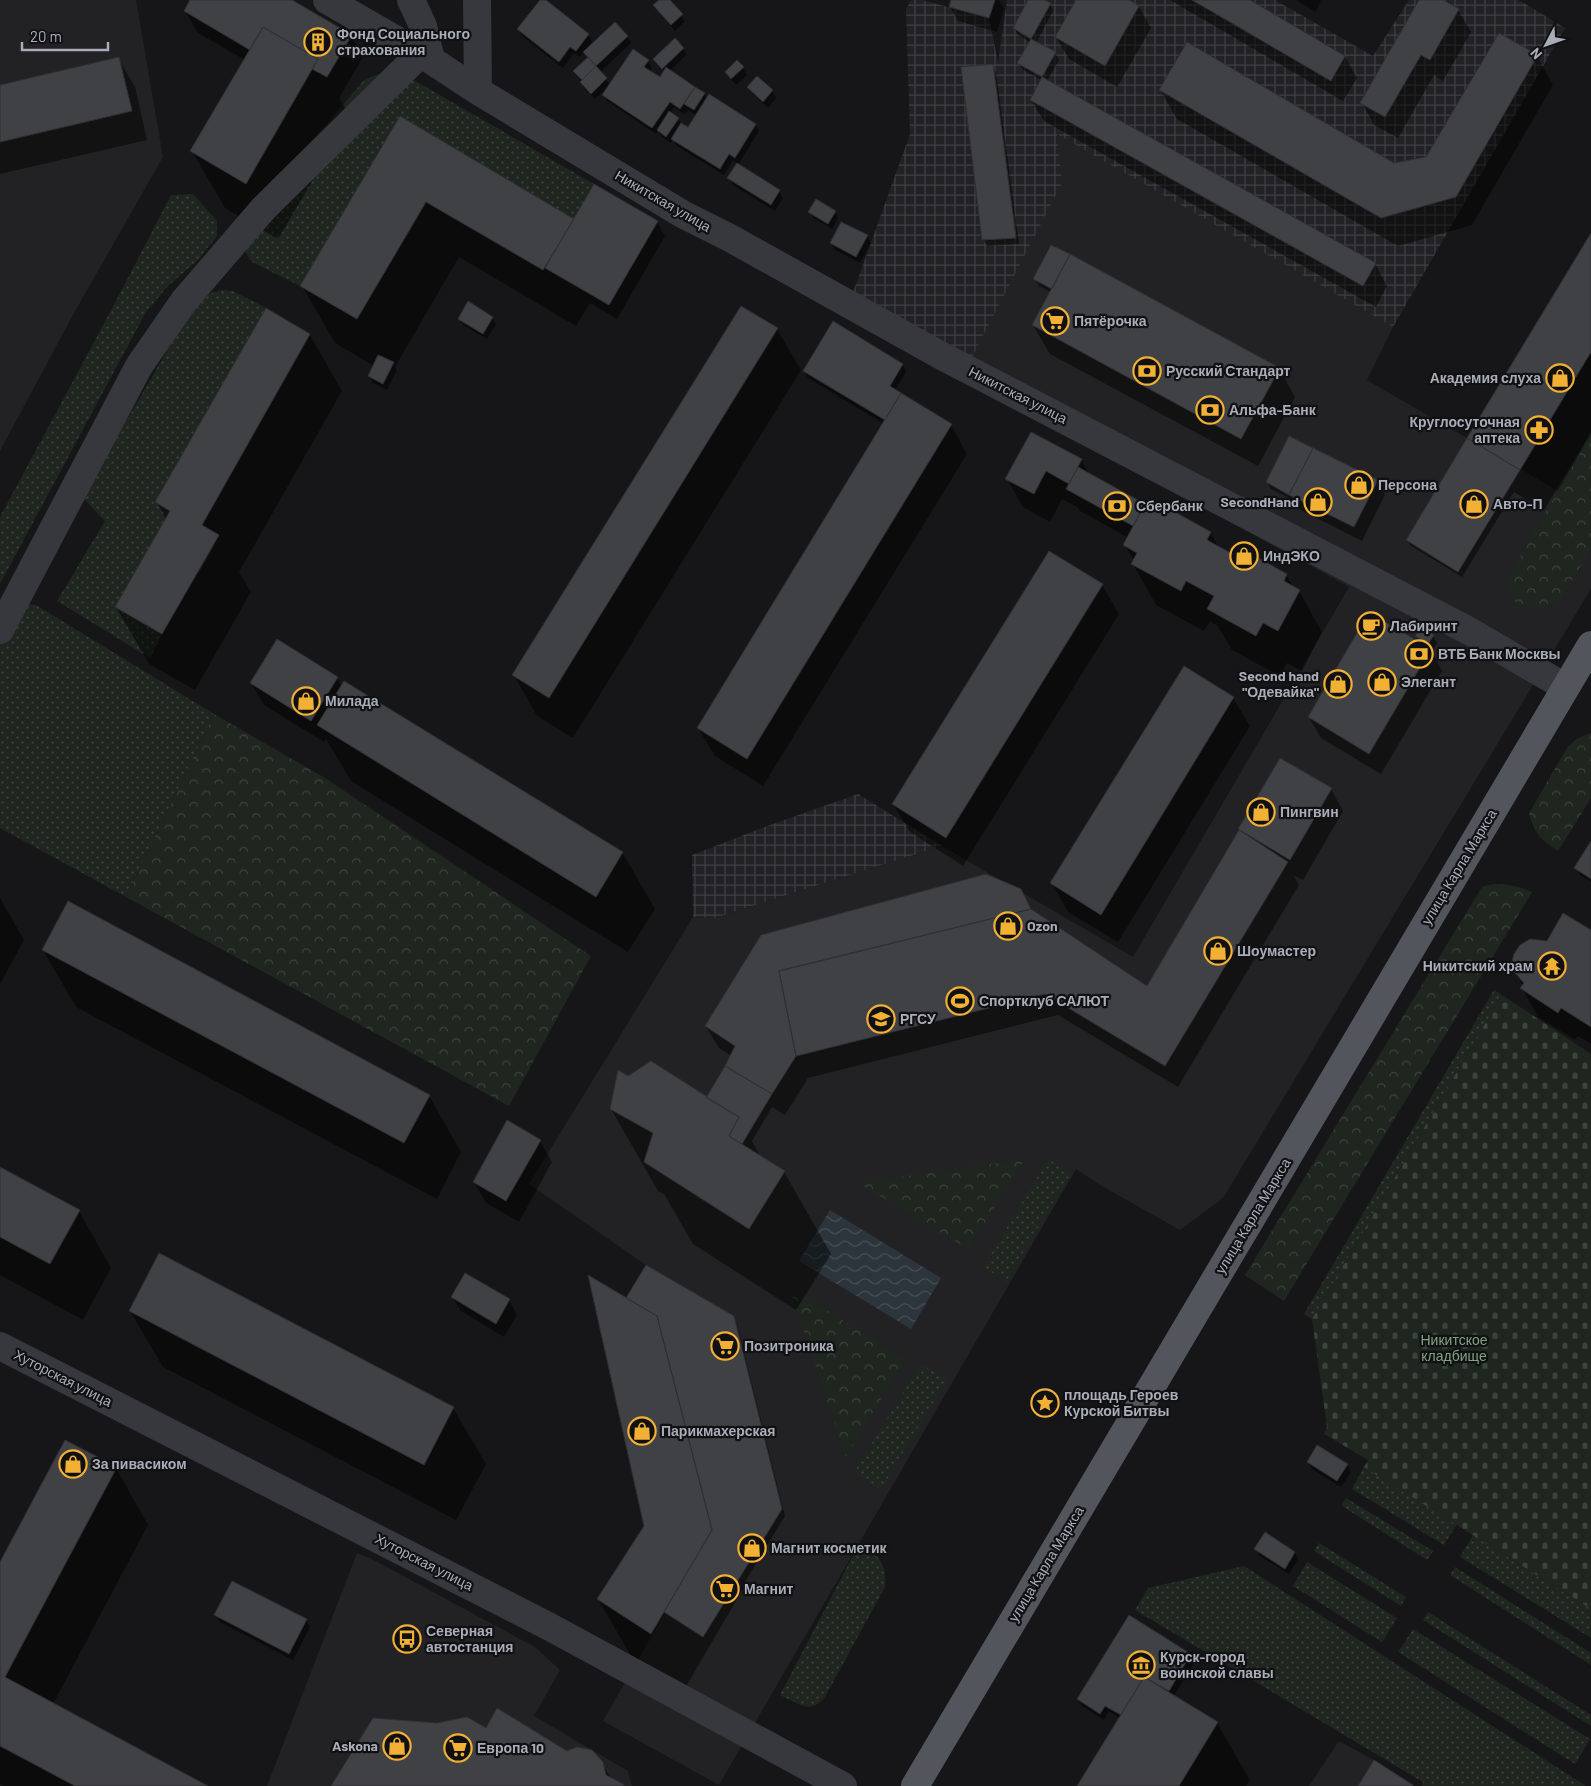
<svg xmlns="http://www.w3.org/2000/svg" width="1591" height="1786" font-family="Barlow,sans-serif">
  <defs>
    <pattern id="industrial-grid" width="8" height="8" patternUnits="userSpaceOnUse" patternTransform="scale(1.25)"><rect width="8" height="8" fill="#222225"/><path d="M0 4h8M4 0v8" fill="none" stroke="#3f3f43"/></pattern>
    <pattern id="grass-dots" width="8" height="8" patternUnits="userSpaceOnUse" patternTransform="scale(1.25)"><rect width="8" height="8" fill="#1e261f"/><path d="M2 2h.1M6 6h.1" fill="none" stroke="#3c433d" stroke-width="1.8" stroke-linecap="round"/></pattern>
    <pattern id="forest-crowns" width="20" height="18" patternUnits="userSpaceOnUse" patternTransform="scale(1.25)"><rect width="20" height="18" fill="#1e261f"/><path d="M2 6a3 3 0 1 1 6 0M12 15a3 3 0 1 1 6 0" fill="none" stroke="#3c433d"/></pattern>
    <pattern id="cemetery-stones" width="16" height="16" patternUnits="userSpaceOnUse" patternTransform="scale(1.25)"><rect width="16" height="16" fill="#1e261f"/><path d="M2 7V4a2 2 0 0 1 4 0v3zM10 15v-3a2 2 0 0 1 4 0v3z" fill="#3c433d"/></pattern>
    <pattern id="water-waves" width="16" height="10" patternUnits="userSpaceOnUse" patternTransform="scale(1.25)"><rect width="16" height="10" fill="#2c353c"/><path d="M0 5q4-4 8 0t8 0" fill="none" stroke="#485056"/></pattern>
  </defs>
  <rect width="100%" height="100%" fill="#161618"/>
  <!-- built -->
  <path fill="#222225" d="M0,0H136L163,157L74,313L0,451Z
    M1057,133L1393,327L1367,380L1591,510V589L1223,1198L1180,1230L1100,1185L1076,1169L719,1785L603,1721L712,1530L657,1316L626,1298L646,1265L529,1184L693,917L714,918L942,846L1133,957L1349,587L963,375L1061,183Z
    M357,1553L370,1558L535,1647L560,1670L534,1716L628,1771L632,1786H267Z
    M1339,1741L1374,1760L1414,1786H1309Z"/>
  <!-- industrial -->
  <path fill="url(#industrial-grid)" d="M911,0H922L989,18L998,62L1007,0H1275L1373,56L1409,0H1519L1565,28L1393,327L1057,134L1062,183L963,375L847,309L910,134L906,9Z
    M858,794L942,846L714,918L693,917L692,855L770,825Z"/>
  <!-- grass -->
  <path fill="url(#grass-dots)" d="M386,71L412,79L594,184L574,219L400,116L300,286L252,262L243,249L244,222L364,80Z
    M193,194L217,221V236L198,260L168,286L146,312L0,584V517L116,301L171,195Z
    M222,290L233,291L266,308L155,502L170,511L115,607L162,634L150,658L57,601L105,521L82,497L195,303L208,294Z
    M25,604L36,605L214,714L126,897L0,828V637Z
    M1494,990L1502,995L1312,1319L1304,1314Z
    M1048,1159L1071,1173L1006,1281L983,1267Z
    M921,1364L947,1380L881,1489L854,1472Z
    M1364,1467L1457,1524L1444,1545L1352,1489Z
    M1346,1498L1433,1551L1427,1560L1342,1506Z
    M1473,1535L1591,1609V1638L1460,1557Z
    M1319,1543L1406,1597L1401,1606L1314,1551Z
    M859,1544C879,1554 887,1564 885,1587L825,1697C810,1715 797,1703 780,1695Z
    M1307,1562L1397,1618L1382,1642L1293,1586Z
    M1244,1566L1586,1786H1422L1423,1782L1135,1610L1148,1588Z
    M1455,1567L1591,1653V1665L1450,1575Z
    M1428,1612L1591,1715V1726L1423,1620Z
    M1413,1629L1590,1739L1575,1764L1398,1652Z"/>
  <!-- forest -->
  <path fill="url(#forest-crowns)" d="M1591,434V549L1559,602L1535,610L1515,602L1507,579Z
    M214,714L325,778L591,956L509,1106L126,897Z
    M1591,733V798L1558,851C1541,840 1534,833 1529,813L1567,748L1576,739Z
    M1493,884C1508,884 1519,886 1532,892L1284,1301L1245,1275L1482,887Z
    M1025,1159L968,1249L858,1183Z
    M789,1287L905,1359L846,1457Z"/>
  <!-- cemetery -->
  <path fill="url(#cemetery-stones)" d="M1502,995L1591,1054V1609L1364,1467L1368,1460L1324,1434L1327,1427L1312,1319Z"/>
  <!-- water -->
  <path fill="url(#water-waves)" d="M830,1210L941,1278L911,1329L799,1261Z"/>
  <!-- shadow -->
  <path fill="#0007" fill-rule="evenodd" d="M192,0H290L351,36L363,57L339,98L350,117L278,239L225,208L192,151L245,60L198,33L185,11Z
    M541,0H544L588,35L593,43L627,36L631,43L600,72L610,85L648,61L652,68L649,72L660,79L665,72L654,59L683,48L686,55L670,71L704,94L707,99L755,125L759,131L738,165L779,191L783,198L775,211L733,185L729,178L738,164L733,160L724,175L677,146L673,139L671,143L662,137L658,130L656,134L607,101L602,93L595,99L585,89L575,71L588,59L584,52L580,57L574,53L563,68L522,36L518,29ZM674,107L685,115L688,110L697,115L688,129L681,124L678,119L670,113Z
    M661,0H668L685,21L675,31L655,6Z
    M952,0H999L1004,9L997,32L958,21L950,7Z
    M1028,0H1044L1050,4L1053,11L1036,43L1055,53L1059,60L1047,81L1375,264L1387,286L1376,307L1044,121L1031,100L1042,80L1023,70L1019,63L1030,42L1018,35L1014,28L1029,1Z
    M1078,0H1127L1139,7L1151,28L1117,87L1069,59L1056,37Z
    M1170,0H1248L1345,57L1357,78L1343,101Z
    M1296,0H1321L1316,12Z
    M1421,0H1440L1458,10L1471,32L1443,81L1434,75L1398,138L1374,125L1362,103Z
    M1537,56L1553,85L1472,225L1398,246L1177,119L1160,90L1394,164L1427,158Z
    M118,58L135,87L147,140L0,174V86Z
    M992,65L996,72L1019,244L987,246L983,239Z
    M743,68L747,75L736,85L726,73Z
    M757,78L772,91L776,98L768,108L753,94L749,88Z
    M400,118L573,220L657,222L665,236L617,319L590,303L576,326L459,257L395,367L397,370L387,390L373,383L369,376L374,366L335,343L302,286Z
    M810,212H835L838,218L832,229L814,218Z
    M867,236L871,243L860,263L835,250L831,243Z
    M1591,236V432L1544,510L1514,492L1462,577L1411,546L1407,540Z
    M1035,279L1279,368L1295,397L1258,466L1050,354L1033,325L1051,292L1039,286Z
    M266,310L310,335L342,391L239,572L251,592L195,690L149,664L116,607L166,519L157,502ZM213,543L215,545L199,572L197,570Z
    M492,318L496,324L487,339L463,325L459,319Z
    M833,323L903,365L906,372L895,390L951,425L967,454L763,786L715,756L698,728L884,424L808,378L804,371Z
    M777,329L801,370L573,738L537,716L514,675Z
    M1081,460L1090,475L1162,514L1210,532L1219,548L1239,558L1286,575L1295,589L1299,591L1322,632L1302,671L1287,663L1280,676L1232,650L1218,626L1210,621L1204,631L1156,605L1133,564L1134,561L1125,545L1129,538L1080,511L1077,507L1062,499L1050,522L1023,507L1007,479Z
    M1377,481L1385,495L1362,541L1299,509L1295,501L1271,489L1267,482Z
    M1049,553L1102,585L1119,614L963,866L910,832L893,804Z
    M1416,636H1433L1437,643L1432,652L1442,671L1381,774L1321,738L1309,717L1421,644Z
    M337,678L342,686L622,852L655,909L628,952L351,781L326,739L324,742L264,705L251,683Z
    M1233,698L1250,726L1118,942L1068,912L1052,883Z
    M1331,789L1343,811L1303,880L1294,876L1299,885L1178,1087L1058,1015L808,1078L785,1115L772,1107L752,1141L761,1158L784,1172L831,1254L796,1310L693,1244L664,1194L658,1191L611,1109L628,1078L707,1098L731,1056L719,1048L706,1027L1021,890L1033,911L1147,988L1241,831L1240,829Z
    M1591,844V882L1580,875L1576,868Z
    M0,898L24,940L0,984Z
    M1591,932V1044L1578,1036L1575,1040L1538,1017L1522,988L1523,986L1514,970L1548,943Z
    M43,950L429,1096L461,1152L437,1199L76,1007Z
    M540,1141L552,1162L519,1222L486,1203L474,1182Z
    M0,1169L79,1211L111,1268L83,1320L0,1275Z
    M452,1297L509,1300L517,1315L504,1337L461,1311Z
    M130,1311L453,1408L486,1464L456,1520L163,1367Z
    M733,1317L737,1324L785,1516L743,1585L744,1587L684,1690L631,1656L598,1599L646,1526Z
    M1308,1462L1347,1465L1351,1472L1341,1487L1312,1469Z
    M116,1468L148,1525L53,1704L206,1786H4L0,1784V1564Z
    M1256,1549L1295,1552L1298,1559L1289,1574L1260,1556Z
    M216,1615L306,1620L310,1627L293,1660L220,1622Z
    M1129,1617L1191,1655L1194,1662L1174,1696L1217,1723L1250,1780L1246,1786H1079L1120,1718L1109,1711L1104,1720L1082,1706L1078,1699Z
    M486,1729L602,1763L611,1779L623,1786H332Z"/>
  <!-- building -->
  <path fill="#404145" stroke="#303034" d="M190,0H292L352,35L327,77L312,69L318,59L263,27L250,50L184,11Z
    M540,0H546L589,34L576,51L570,47L559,62L517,29Z
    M659,0H670L683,14L671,25L653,5Z
    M951,0H995L989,18L949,7Z
    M1028,0H1044L1051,3L1031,39L1013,28Z
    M1076,0H1129L1139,6L1105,66L1055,37Z
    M1192,0H1250L1345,56L1331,81Z
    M1419,0H1443L1459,9L1430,60L1421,55L1385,117L1360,103Z
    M615,22L628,36L596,66L583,52Z
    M263,27L318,59L246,184L190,151Z
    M1499,33L1538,55L1456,197L1381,218L1159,90L1187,42L1394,163L1426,157Z
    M675,38L684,48L662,69L653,59Z
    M1031,39L1056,52L1042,77L1017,63Z
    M633,49L649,60L644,67L660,77L666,67L695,87L680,109L670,102L652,128L602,95Z
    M119,57L132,111L0,142V85Z
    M588,57L596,66L582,80L573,71Z
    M737,60L744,67L731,79L725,72Z
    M993,64L1016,238L982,240L961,67Z
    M596,66L607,78L591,94L580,82Z
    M757,76L773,90L763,102L747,87Z
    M1042,77L1376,263L1363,286L1030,100Z
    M695,87L705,93L694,110L684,104Z
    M709,94L756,124L735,158L729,154L720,169L671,139L681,123L688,127Z
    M669,111L679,118L666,137L657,130Z
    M400,116L574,219L543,270L426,202L357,319L300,286Z
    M737,163L780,190L771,205L727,178Z
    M594,184L658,221L609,305L545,268Z
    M816,199L836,211L828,224L808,212Z
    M841,222L868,235L856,257L830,243Z
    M1591,233V352L1520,470L1467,438Z
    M1051,245L1070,254L1052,289L1033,279Z
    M1070,254L1280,368L1241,439L1032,325Z
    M468,301L493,317L483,334L458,319Z
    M741,306L778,328L549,698L512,675Z
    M266,308L310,334L202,525L219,535L162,634L115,607L170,511L155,502Z
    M833,321L903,364L890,386L901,393L885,420L803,371Z
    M378,355L394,362L383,384L368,376Z
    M901,393L952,424L747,759L697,728Z
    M1031,432L1082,459L1069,484L1046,471L1034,494L1005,479Z
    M1289,436L1313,448L1289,495L1266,482Z
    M1467,438L1520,470L1458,572L1406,540Z
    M1313,448L1378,480L1354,527L1289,495Z
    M1078,467L1145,504L1133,526L1066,489Z
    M1145,504L1161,512L1164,506L1211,532L1207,540L1238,557L1242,549L1287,574L1284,581L1300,590L1278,631L1263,623L1256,636L1207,609L1214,596L1186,581L1181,591L1131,564L1137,553L1123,545Z
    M1049,551L1103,584L946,838L892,804Z
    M1369,612L1431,649L1369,754L1308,717Z
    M1421,627L1434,635L1428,644L1415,636Z
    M277,639L338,677L311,721L250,683Z
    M1184,666L1234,697L1101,915L1050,883Z
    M344,681L623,852L596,897L317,725Z
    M1280,758L1332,788L1290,860L1238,829Z
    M1239,830L1288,862L1165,1066L1045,994L796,1056L779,971L1031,909L1147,986Z
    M1591,841V879L1574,868Z
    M986,874L1021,889L1031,909L779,971L796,1056L772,1094L725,1066L735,1046L705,1026L761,935Z
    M68,901L430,1095L404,1143L42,950Z
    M1563,913L1591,930V1027L1561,1008L1558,1013L1520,988L1524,983L1513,971L1512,961L1514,954L1520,945L1530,939L1547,941Z
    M651,1061L739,1117L729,1136L785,1171L749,1229L644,1162L653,1133L610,1109L618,1070L628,1076Z
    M725,1066L772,1094L742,1144L729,1136L739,1117L706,1098Z
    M507,1120L541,1140L506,1201L473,1182Z
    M0,1167L80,1210L50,1264L0,1237Z
    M159,1253L454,1407L424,1465L129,1311Z
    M646,1265L734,1316L782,1509L703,1637L664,1612L712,1530L657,1316L626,1298Z
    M465,1273L510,1299L496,1324L451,1297Z
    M588,1275L657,1316L712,1530L651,1634L597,1599L644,1526Z
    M65,1440L117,1467L5,1677L208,1786H75L0,1746V1562Z
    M1317,1445L1348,1464L1337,1481L1307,1462Z
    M1265,1532L1295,1552L1285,1569L1254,1549Z
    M232,1581L307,1619L289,1654L214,1615Z
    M1129,1615L1191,1654L1169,1691L1144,1677L1121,1715L1105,1706L1100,1714L1077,1699Z
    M1144,1677L1218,1722L1179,1786H1077Z
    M497,1708L567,1751L577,1747L592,1750L603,1762L606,1775L623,1784L624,1786H331L373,1718L437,1723L467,1717L486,1728Z
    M1374,1760L1413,1785V1786H1358Z"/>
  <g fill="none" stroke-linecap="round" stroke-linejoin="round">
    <!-- minor -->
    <path stroke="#37383d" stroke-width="28" d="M327,0L431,60L478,91L684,215L730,238L940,355L1471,632L1565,687
      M411,0L423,26L431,60
      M477,0L478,91
      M0,630L139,366L184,301L264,208L420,54
      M0,1346L550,1627L843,1786"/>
    <!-- major -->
    <path stroke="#53555c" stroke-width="28" d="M915,1786L1591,645"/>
  </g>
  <!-- icons -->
  <defs>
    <g id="building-ring" transform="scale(1.4375)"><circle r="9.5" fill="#111113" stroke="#f2b134" stroke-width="1.5"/><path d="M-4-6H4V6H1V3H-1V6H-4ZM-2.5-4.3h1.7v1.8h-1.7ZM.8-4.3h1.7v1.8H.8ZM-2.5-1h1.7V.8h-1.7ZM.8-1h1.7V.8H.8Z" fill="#f2b134"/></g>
    <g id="supermarket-ring" transform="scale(1.4375)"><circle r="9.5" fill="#111113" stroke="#f2b134" stroke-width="1.5"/><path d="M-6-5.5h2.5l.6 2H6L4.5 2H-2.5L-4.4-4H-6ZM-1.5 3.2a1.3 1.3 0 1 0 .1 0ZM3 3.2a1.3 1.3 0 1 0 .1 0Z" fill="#f2b134"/></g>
    <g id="bank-ring" transform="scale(1.4375)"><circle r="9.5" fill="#111113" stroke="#f2b134" stroke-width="1.5"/><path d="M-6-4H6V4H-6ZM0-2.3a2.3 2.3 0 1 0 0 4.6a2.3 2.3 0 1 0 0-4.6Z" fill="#f2b134"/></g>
    <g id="shop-ring" transform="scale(1.4375)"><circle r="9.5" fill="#111113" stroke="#f2b134" stroke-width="1.5"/><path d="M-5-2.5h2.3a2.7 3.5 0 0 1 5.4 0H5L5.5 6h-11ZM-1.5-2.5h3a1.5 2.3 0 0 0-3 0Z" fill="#f2b134"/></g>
    <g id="pharmacy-ring" transform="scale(1.4375)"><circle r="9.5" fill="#111113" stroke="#f2b134" stroke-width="1.5"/><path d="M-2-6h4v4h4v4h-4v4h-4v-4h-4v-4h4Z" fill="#f2b134"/></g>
    <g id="cafe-ring" transform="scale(1.4375)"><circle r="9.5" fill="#111113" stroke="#f2b134" stroke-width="1.5"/><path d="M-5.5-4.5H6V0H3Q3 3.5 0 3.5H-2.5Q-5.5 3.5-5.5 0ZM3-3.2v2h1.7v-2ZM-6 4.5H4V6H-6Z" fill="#f2b134"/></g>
    <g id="temple-ring" transform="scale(1.4375)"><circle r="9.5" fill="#111113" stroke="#f2b134" stroke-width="1.5"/><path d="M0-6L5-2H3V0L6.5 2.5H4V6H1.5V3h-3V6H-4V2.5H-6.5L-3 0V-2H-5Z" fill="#f2b134"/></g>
    <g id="stadium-ring" transform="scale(1.4375)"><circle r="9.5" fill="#111113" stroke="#f2b134" stroke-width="1.5"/><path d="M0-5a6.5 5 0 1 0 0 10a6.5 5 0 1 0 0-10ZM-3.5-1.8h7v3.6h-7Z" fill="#f2b134"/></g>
    <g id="university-ring" transform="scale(1.4375)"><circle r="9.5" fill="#111113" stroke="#f2b134" stroke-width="1.5"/><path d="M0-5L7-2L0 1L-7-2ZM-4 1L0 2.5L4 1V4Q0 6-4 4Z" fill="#f2b134"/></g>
    <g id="sight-ring" transform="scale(1.4375)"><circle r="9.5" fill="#111113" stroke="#f2b134" stroke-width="1.5"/><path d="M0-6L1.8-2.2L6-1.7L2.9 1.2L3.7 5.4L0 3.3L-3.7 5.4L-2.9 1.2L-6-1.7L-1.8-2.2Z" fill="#f2b134"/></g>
    <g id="bus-ring" transform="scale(1.4375)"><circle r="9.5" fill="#111113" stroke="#f2b134" stroke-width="1.5"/><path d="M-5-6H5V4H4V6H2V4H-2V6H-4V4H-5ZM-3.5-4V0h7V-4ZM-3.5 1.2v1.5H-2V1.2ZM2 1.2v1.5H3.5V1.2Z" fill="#f2b134"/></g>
    <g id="museum-ring" transform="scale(1.4375)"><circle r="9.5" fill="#111113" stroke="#f2b134" stroke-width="1.5"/><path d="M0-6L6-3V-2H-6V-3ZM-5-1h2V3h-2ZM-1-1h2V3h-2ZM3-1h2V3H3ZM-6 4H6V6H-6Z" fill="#f2b134"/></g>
  </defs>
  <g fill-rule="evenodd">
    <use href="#building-ring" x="318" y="42"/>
    <use href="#supermarket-ring" x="1055" y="321"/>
    <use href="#bank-ring" x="1147" y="371"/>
    <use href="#shop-ring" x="1560" y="378"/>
    <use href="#bank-ring" x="1210" y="410"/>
    <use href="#pharmacy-ring" x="1539" y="430"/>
    <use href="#shop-ring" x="1359" y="485"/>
    <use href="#shop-ring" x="1318" y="502"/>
    <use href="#shop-ring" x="1474" y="504"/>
    <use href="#bank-ring" x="1117" y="506"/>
    <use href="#shop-ring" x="1244" y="556"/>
    <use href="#cafe-ring" x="1371" y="626"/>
    <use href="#bank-ring" x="1419" y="654"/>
    <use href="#shop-ring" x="1382" y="682"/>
    <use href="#shop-ring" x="1338" y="684"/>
    <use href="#shop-ring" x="306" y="701"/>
    <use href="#shop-ring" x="1261" y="812"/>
    <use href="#shop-ring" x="1008" y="926"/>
    <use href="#shop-ring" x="1218" y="951"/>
    <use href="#temple-ring" x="1552" y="966"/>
    <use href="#stadium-ring" x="960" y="1001"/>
    <use href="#university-ring" x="881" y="1019"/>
    <use href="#supermarket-ring" x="725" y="1346"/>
    <use href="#sight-ring" x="1045" y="1403"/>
    <use href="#shop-ring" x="642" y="1431"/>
    <use href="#shop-ring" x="73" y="1464"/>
    <use href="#shop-ring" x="752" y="1548"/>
    <use href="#supermarket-ring" x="725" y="1589"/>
    <use href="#bus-ring" x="407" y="1639"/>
    <use href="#museum-ring" x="1141" y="1665"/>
    <use href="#shop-ring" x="397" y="1746"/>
    <use href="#supermarket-ring" x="458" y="1748"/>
  </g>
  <g text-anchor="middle" stroke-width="4.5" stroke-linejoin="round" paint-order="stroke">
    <!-- poi labels -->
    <g font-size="14" font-weight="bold" fill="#a8adb8" stroke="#111113" text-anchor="start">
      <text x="337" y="39">Фонд Социального<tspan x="337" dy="16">страхования</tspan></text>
      <text x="1074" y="326">Пятёрочка</text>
      <text x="1166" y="376">Русский Стандарт</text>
      <text x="1541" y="383" text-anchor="end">Академия слуха</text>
      <text x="1229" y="415">Альфа-Банк</text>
      <text x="1520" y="427" text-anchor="end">Круглосуточная<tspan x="1520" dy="16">аптека</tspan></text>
      <text x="1378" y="490">Персона</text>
      <text x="1299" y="507" text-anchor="end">SecondHand</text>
      <text x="1493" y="509">Авто-П</text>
      <text x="1136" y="511">Сбербанк</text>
      <text x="1263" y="561">ИндЭКО</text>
      <text x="1390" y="631">Лабиринт</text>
      <text x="1438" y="659">ВТБ Банк Москвы</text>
      <text x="1319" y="681" text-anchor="end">Second hand<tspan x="1319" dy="16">"Одевайка"</tspan></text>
      <text x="1401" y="687">Элегант</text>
      <text x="325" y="706">Милада</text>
      <text x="1280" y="817">Пингвин</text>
      <text x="1027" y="931">Ozon</text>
      <text x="1237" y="956">Шоумастер</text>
      <text x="1533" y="971" text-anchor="end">Никитский храм</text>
      <text x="979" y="1006">Спортклуб САЛЮТ</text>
      <text x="900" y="1024">РГСУ</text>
      <text x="744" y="1351">Позитроника</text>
      <text x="1064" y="1400">площадь Героев<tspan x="1064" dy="16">Курской Битвы</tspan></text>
      <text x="661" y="1436">Парикмахерская</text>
      <text x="92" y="1469">За пивасиком</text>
      <text x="771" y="1553">Магнит косметик</text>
      <text x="744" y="1594">Магнит</text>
      <text x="426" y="1636">Северная<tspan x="426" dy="16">автостанция</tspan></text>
      <text x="1160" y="1662">Курск-город<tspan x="1160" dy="16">воинской славы</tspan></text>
      <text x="378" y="1751" text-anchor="end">Askona</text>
      <text x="477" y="1753">Европа 10</text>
    </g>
    <!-- street labels -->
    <g font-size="14" fill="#a8adb8" stroke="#111113">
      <text transform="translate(663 201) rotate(30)" y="5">Никитская улица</text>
      <text transform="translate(1018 395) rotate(27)" y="5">Никитская улица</text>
      <text transform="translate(1459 867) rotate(-59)" y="5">улица Карла Маркса</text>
      <text transform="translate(1253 1216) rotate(-59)" y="5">улица Карла Маркса</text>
      <text transform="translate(63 1378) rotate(27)" y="5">Хуторская улица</text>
      <text transform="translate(424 1562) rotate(27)" y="5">Хуторская улица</text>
      <text transform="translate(1046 1564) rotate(-59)" y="5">улица Карла Маркса</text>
    </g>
    <!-- park labels -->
    <g font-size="14" fill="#7fa381" stroke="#111113">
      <text x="1454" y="1345">Никитское<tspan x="1454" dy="16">кладбище</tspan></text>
    </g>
  </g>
  <!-- north arrow -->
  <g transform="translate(1546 45) rotate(229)" stroke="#111113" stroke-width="4" paint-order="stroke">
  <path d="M0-4L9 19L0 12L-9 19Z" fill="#a8adb8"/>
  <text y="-8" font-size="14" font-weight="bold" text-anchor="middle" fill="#a8adb8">N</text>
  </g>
  <!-- scale -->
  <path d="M22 42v8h86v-8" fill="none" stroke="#a8adb8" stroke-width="2.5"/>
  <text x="30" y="42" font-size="15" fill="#a8adb8" stroke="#111113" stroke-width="4" paint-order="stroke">20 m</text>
</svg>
